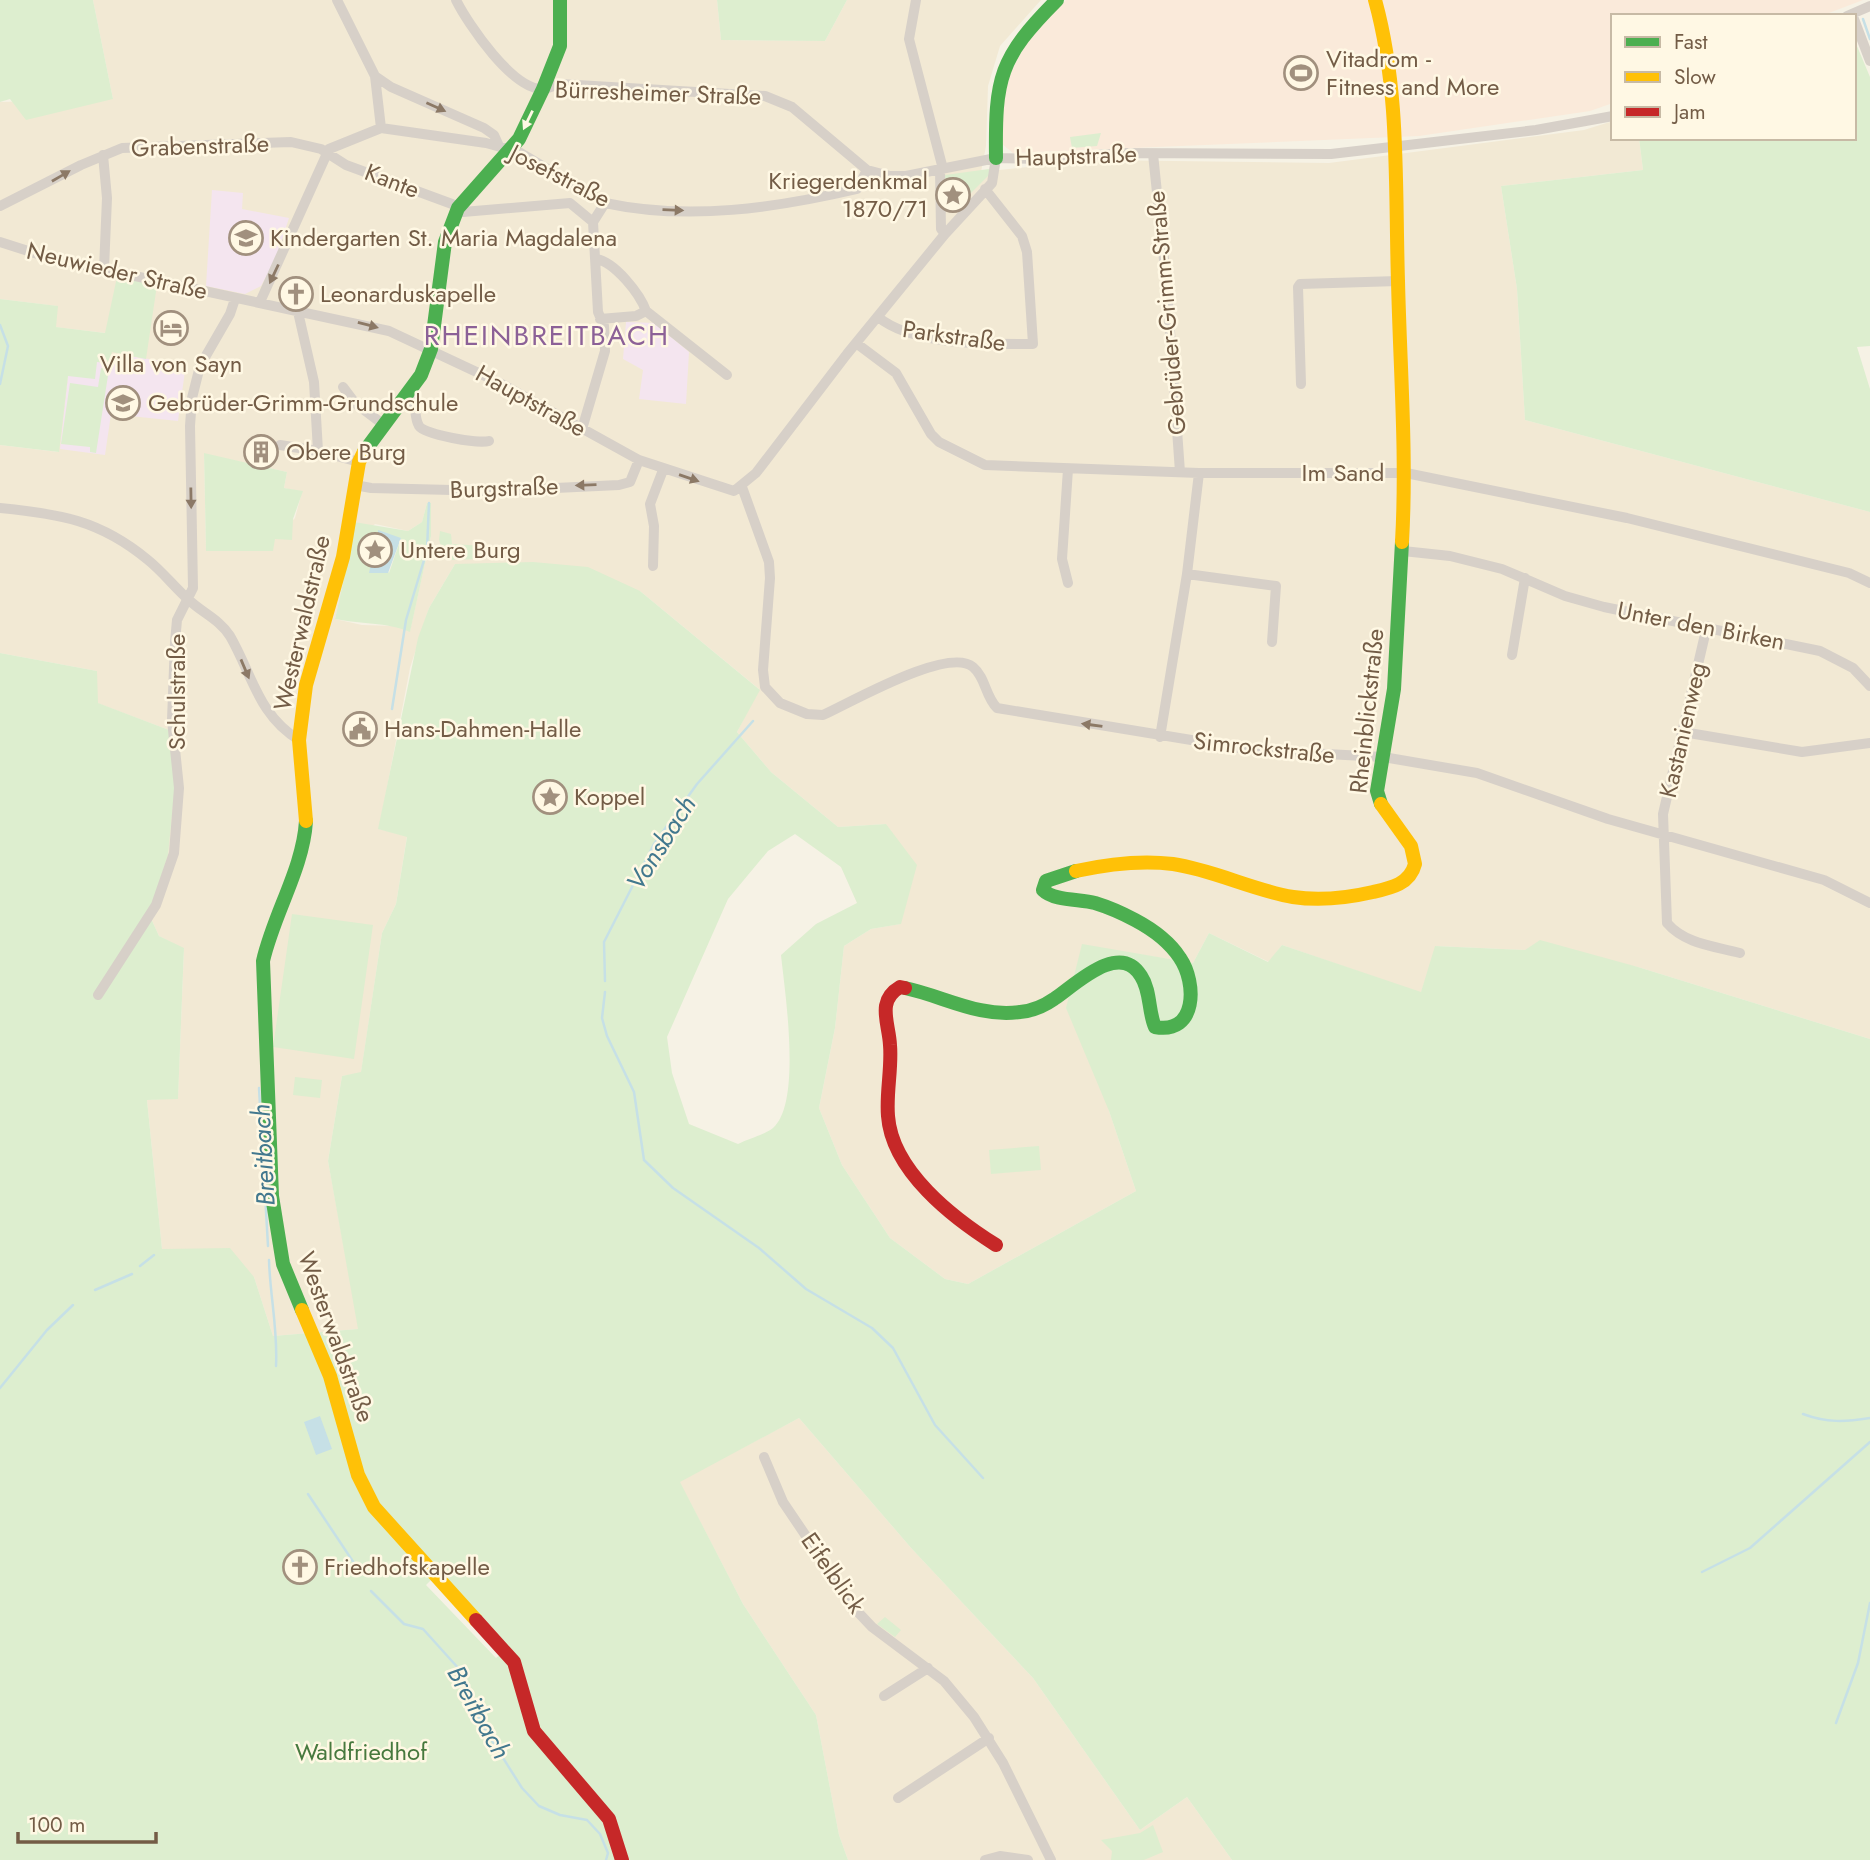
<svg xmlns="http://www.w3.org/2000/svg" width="1870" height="1860" font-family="Jost,sans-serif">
  <rect width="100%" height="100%" fill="#f6f2e5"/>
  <!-- residential -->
  <path fill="#f2e9d4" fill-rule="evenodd" d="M93,0H717L721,40L825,41L847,0H1041L1000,46L988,86L986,146L981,172L1094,160L1329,163L1584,130L1613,121V138H1639L1643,170L1501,186L1517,289L1525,420L1870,512V1039L1638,967L1525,950L1436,946L1421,993L1282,945L1269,962L1209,933L1193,963L1082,945L1109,1111L1136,1191L968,1284L945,1279L890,1238L842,1165L819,1108L835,1028L844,946L871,929L900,924L886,824L838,827L771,772L737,732L759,689L640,591L455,564L429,608L410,668L379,829L407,836L396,904L382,933L361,1073L342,1076L328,1161L359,1329L273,1336L254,1277L162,1249L147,1100L178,1098L184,949L159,936L149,914L169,730L97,703V671L0,653V445L58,452L68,376L106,333L55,327L57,306L0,299V102L113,99ZM204,454L287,472L284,488L302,492L295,518L274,539L206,550ZM427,503H431V536L410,631L396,626L362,625L335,619L351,547L375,524L408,531L422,522Z
    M799,1418L912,1549L1033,1678L1140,1830L1187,1797L1232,1860H848L839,1835L816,1715L743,1604L679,1481Z"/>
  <!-- commercial -->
  <path fill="#faeada" d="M1066,0H1863L1821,16H1613V103L1590,111L1419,136L1013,153L1002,144L1000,132L1004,86L1028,39Z"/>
  <!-- education -->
  <path fill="#f4e5ef" d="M212,190L243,193L242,209L289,218L276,258L261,286L245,294L206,286Z
    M626,322L654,323L689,352L686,404L639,399L643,370L623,359Z
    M112,354L186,364L178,421L111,414L105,455L60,449L68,376L97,362L109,363Z"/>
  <!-- green -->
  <path fill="#ddeecf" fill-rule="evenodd" d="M0,0H93L113,99L26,120L10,99L0,102Z
    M717,0H847L825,41L721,40Z
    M1854,39L1870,77V346L1857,347L1870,389V512L1525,420L1517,289L1501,186L1643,170L1639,138H1854Z
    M1101,133L1097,146L1072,148L1070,137Z
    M989,169L990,174L953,211L947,208L945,175Z
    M117,277L157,285L146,359L112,352L109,363L97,362L95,379L68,376L59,452L0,445V299L58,306L56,327L105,333Z
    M101,368L109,369L96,453L90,452V447L61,444L70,383L98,387Z
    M204,453L287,472L284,488L303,491L293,519L292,540L275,539L273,551H206Z
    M427,503H431V536L410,632C387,622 359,624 335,619L351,547L354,522L408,531L422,522ZM380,536L401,538L389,573L384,564L390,539Z
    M440,531L451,534L452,544L484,546V559L446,560L439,540Z
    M533,562L588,567L640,591L760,690L737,732L771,772L838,827L886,824L917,865L901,924L871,929L844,946L835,1028L819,1108L842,1165L890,1238L945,1279L968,1284L1136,1191L1109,1111L1066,1008L1082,944L1193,963L1209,933L1268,962L1282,945L1421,992L1435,946L1525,950L1540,940L1638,967L1870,1039V1860H1232L1187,1797L1140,1830L1033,1678L912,1549L799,1418L680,1482L743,1604L816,1715L839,1835L848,1860H0V653L97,671L98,703L169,730L175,785L168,855L149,914L159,936L184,948L178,1099L147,1100L162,1249L230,1248L254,1277L273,1336L358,1329L328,1161L342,1076L361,1072L382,933L396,904L407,837L378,829L418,638L429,608L455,564ZM795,834L841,867L857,903L816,924L781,955C785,993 802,1103 773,1128C764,1135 748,1139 738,1144L689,1124L672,1073L667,1037L728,899L768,851ZM431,1580L501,1654L496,1658L426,1585Z
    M292,914L373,925L354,1059L273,1047Z
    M295,1077L322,1080L320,1098L293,1095Z
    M1039,1146L1041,1170L991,1174L989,1150Z
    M885,1617L901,1630L895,1637L877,1624Z
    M1153,1825L1163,1852L1144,1860H1111L1112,1851L1101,1840L1140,1833Z"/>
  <!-- water -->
  <path fill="#c6e0e6" d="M378,530L401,538L388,573H369L371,564H384L390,539L378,538Z
    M320,1416L332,1449L316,1455L304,1422Z"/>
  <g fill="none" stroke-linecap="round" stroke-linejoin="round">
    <!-- stream -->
    <path stroke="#c6e0e6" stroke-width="2.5" d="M1863,19L1870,39
      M0,325L8,346L0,384
      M392,709L406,620L427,550L429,503
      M605,981L604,942L654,844L697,784L753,721
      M605,992L602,1018L607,1036L634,1092L644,1160L673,1188L759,1248L806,1289L872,1328L893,1348L935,1425L983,1478
      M259,1088L268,1246
      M269,1260C270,1296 278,1330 276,1366
      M140,1266L154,1255
      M95,1290L132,1274
      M0,1388L47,1330L73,1305
      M1803,1414C1827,1423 1845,1422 1870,1418
      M308,1494L358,1569
      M1702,1572L1750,1548L1870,1442
      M371,1591L404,1624L423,1629L460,1670L481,1723L522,1788L539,1806L560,1815L587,1820L600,1834L608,1853L606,1860
      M1836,1723L1858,1663L1870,1603"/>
    <!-- street -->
    <path stroke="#d7d0c8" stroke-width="10" d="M337,0L375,76L381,128
      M456,0C468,24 513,91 544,89C550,88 554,85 560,84L765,96L792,107L867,170L890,176H906L996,158L1045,159L1123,153L1331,154L1536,130L1613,116
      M916,0L909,39L943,169
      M1847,16L1870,6
      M1854,19L1870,61
      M375,76L391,87L484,128L494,135L499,146
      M1153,154L1167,289L1180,472
      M103,155L107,198L104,269
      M940,170L941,229L945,234
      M0,206L81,165L122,148L291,142L321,149L346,165L452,204L463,212L570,203L593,222
      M0,242L47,257L389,331L500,383L639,460L734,491L756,473L847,354L945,234L992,183L996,158
      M596,259C615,262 640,294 646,311L727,375
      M260,302L329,149L381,128L486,143L519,152L605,203C688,221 776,208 857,189L867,170
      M298,312L314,382L318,451
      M878,317C913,346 989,344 1033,344L1027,252L1022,236L985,189
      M600,319L636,316L646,311
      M856,343L896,373L931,434L939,442L985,465L1199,473H1406L1627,518L1849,573L1870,583
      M1301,384L1298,287L1300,284L1398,281
      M343,387L355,403L384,425
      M409,395C418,403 413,416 419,426C425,435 479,444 489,441
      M582,429L605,351L604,326L598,312L593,222L605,203
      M280,445L318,451L359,462
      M355,485L371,488L492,491L619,485L630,482L639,460
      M742,487L769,562L770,578L763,670L765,687L780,703L807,714L823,715C850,703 948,646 973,667C986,678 985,696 997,708L1252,750L1383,757L1477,773L1608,819L1824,880L1870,903
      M0,508C60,514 100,520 148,560C163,572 175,588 190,601C203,613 220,620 230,636C252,674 258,715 299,740
      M1403,551L1450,556L1502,569L1565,596L1604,607L1820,651L1853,668L1870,686
      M653,566L654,526L650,504L663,470
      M1187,574L1276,586L1272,642
      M1068,583L1062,559L1068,469
      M1707,626L1663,814L1667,923C1685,944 1714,946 1740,953
      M1512,655L1525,578
      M1683,732L1802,752L1870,743
      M1160,737L1187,574L1199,473
      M98,995L156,905L174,853L179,788L172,720L175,642L177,620L193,588L190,426L192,398L200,366L230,314L235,299
      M764,1457L783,1502L856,1610L872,1627L944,1681L974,1717L1003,1763L1051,1860
      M884,1696L928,1668
      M898,1798L989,1738
      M985,1860L1000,1856L1028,1860"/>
    <!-- fast -->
    <path stroke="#4caf50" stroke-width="14" d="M996,158C995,78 999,58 1057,0
      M364,452L421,375L431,349L445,242L458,208L519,139L543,89L560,46V0
      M1381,804L1377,791L1394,689L1402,542
      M905,988C943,996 980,1018 1020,1012C1032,1011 1044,1006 1054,999C1074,986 1119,940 1141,976C1151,991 1148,1011 1155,1027C1197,1035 1197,983 1180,958C1169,941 1152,929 1135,920C1122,913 1108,907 1095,903C1080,899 1054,901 1043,890L1046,881L1076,871
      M302,1310L283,1264L272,1196L263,961C274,913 303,869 306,821"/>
    <!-- slow -->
    <path stroke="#ffc107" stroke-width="14" d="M1375,0C1400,90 1395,188 1398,281C1400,368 1407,455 1402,542
      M306,821L299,740L306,685L343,557L359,462L364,452
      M1076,871C1108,864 1141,860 1173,864C1214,870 1252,890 1293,897C1319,901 1347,898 1373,892C1391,888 1410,884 1415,864L1411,846L1381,804
      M302,1310L330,1376L358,1475L374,1507L476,1620"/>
    <!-- jam -->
    <path stroke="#c62828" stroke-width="14" d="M905,988L900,987C876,1001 889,1023 890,1045C892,1069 886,1092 888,1116C892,1171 953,1218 996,1245
      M476,1620L514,1662L534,1731L609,1819L622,1860"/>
  </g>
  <!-- one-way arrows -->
  <defs><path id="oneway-solid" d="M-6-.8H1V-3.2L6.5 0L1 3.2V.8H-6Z" transform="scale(1.75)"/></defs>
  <g fill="#8c7966">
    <use href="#oneway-solid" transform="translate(436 107) rotate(24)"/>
    <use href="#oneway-solid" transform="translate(61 176) rotate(-30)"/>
    <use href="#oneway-solid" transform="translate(673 210) rotate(2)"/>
    <use href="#oneway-solid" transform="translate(274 274) rotate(115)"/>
    <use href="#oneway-solid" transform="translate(368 325) rotate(15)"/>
    <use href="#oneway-solid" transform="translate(689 478) rotate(19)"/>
    <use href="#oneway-solid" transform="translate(586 485) rotate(178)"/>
    <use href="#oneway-solid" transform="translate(191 498) rotate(89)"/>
    <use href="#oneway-solid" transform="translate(245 669) rotate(67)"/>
    <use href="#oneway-solid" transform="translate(1092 725) rotate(-172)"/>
  </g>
  <use fill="#fff8e4" href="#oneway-solid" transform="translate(528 120) rotate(116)"/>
  <!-- icons -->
  <defs>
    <g id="stadium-ring" transform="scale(1.75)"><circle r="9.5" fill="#fff8e4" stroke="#a1907e" stroke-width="1.5"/><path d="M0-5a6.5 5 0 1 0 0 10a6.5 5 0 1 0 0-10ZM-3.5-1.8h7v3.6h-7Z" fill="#a1907e"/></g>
    <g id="sight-ring" transform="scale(1.75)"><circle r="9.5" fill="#fff8e4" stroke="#a1907e" stroke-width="1.5"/><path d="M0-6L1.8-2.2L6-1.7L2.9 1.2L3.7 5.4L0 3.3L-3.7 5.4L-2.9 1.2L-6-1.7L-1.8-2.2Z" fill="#a1907e"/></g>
    <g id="school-ring" transform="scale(1.75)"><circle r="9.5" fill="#fff8e4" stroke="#a1907e" stroke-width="1.5"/><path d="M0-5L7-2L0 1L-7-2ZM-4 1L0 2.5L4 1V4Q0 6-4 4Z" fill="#a1907e"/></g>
    <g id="church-ring" transform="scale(1.75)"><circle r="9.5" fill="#fff8e4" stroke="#a1907e" stroke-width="1.5"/><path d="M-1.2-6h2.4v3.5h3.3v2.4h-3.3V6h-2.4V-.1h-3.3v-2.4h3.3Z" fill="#a1907e"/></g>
    <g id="hotel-ring" transform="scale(1.75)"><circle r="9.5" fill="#fff8e4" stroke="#a1907e" stroke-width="1.5"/><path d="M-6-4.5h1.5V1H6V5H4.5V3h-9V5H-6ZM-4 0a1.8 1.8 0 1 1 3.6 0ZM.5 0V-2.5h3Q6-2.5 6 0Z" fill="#a1907e"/></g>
    <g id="building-ring" transform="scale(1.75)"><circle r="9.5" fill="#fff8e4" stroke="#a1907e" stroke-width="1.5"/><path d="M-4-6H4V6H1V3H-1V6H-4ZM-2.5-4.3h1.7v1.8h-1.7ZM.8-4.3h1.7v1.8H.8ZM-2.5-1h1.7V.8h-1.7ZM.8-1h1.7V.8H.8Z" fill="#a1907e"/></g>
    <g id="civic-ring" transform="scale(1.75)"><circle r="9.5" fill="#fff8e4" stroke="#a1907e" stroke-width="1.5"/><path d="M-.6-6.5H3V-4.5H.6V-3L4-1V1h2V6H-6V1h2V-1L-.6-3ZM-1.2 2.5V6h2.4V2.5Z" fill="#a1907e"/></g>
  </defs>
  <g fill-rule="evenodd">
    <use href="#stadium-ring" x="1301" y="73"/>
    <use href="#sight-ring" x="953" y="195"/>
    <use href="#school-ring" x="246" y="238"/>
    <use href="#church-ring" x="296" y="294"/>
    <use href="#hotel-ring" x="171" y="328"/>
    <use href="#school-ring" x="123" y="403"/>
    <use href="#building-ring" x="261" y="452"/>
    <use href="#sight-ring" x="375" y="550"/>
    <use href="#civic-ring" x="360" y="729"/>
    <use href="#sight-ring" x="550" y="797"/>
    <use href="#church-ring" x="300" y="1567"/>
  </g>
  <g text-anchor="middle" stroke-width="5" stroke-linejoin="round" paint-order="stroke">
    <!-- poi labels -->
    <g font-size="24" fill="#735c46" stroke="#fff8e4" text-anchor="start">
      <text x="1326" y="67">Vitadrom -<tspan x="1326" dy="28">Fitness and More</tspan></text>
      <text x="928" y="189" text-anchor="end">Kriegerdenkmal<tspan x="928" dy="28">1870/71</tspan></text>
      <text x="270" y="246">Kindergarten St. Maria Magdalena</text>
      <text x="320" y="302">Leonarduskapelle</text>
      <text x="171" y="372" text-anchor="middle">Villa von Sayn</text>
      <text x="148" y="411">Gebrüder-Grimm-Grundschule</text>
      <text x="286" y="460">Obere Burg</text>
      <text x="400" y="558">Untere Burg</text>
      <text x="384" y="737">Hans-Dahmen-Halle</text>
      <text x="574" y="805">Koppel</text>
      <text x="324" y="1575">Friedhofskapelle</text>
    </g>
    <!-- street labels -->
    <g font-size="24" fill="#735c46" stroke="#fff8e4">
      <text transform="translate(658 93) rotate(2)" y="8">Bürresheimer Straße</text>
      <text transform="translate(200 146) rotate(-2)" y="8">Grabenstraße</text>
      <text transform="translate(1076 156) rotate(-2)" y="8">Hauptstraße</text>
      <text transform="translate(560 176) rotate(27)" y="8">Josefstraße</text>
      <text transform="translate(392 181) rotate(21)" y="8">Kante</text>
      <text transform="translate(117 271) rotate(13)" y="8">Neuwieder Straße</text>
      <text transform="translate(1167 313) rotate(-95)" y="8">Gebrüder-Grimm-Straße</text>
      <text transform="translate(954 336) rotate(8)" y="8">Parkstraße</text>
      <text transform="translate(531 401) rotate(29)" y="8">Hauptstraße</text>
      <text x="1343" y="481">Im Sand</text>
      <text transform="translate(504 488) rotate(-2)" y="8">Burgstraße</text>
      <text transform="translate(302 623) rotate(-77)" y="8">Westerwaldstraße</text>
      <text transform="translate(1701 626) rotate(11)" y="8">Unter den Birken</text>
      <text transform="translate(177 692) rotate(-90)" y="8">Schulstraße</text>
      <text transform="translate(1367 711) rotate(-84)" y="8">Rheinblickstraße</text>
      <text transform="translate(1683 730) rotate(-77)" y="8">Kastanienweg</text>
      <text transform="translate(1264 748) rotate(6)" y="8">Simrockstraße</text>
      <text transform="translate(336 1337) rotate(70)" y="8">Westerwaldstraße</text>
      <text transform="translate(833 1573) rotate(55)" y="8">Eifelblick</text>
    </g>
    <!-- park labels -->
    <g font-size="24" fill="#47793e" stroke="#fff8e4">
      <text x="361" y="1760">Waldfriedhof</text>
    </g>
    <!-- water labels -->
    <g font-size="26" font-style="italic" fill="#42788e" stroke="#fff8e4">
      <text transform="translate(661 843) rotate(-58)" y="9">Vonsbach</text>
      <text transform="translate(263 1155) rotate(-93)" y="9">Breitbach</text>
      <text transform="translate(479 1712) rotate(61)" y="9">Breitbach</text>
    </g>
    <!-- quarter labels -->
    <g font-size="28" letter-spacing="2" fill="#8c6197" stroke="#fff8e4">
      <text x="547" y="345">RHEINBREITBACH</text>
    </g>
  </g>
  <!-- legend -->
  <rect x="1611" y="14" width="245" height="126" fill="#fff8e4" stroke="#c7baa5" stroke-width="2"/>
  <rect x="1625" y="37" width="35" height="10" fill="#4caf50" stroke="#c7baa5" stroke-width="2"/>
  <text x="1674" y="49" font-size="21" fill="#735c46">Fast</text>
  <rect x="1625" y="72" width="35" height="10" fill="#ffc107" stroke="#c7baa5" stroke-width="2"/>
  <text x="1674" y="84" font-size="21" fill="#735c46">Slow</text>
  <rect x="1625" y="107" width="35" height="10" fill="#c62828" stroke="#c7baa5" stroke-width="2"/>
  <text x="1674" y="119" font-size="21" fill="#735c46">Jam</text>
  <!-- scale -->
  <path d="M18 1832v10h138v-10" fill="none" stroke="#735c46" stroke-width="3.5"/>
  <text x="28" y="1832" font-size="21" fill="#735c46" stroke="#fff8e4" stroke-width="5" paint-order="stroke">100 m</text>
</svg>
